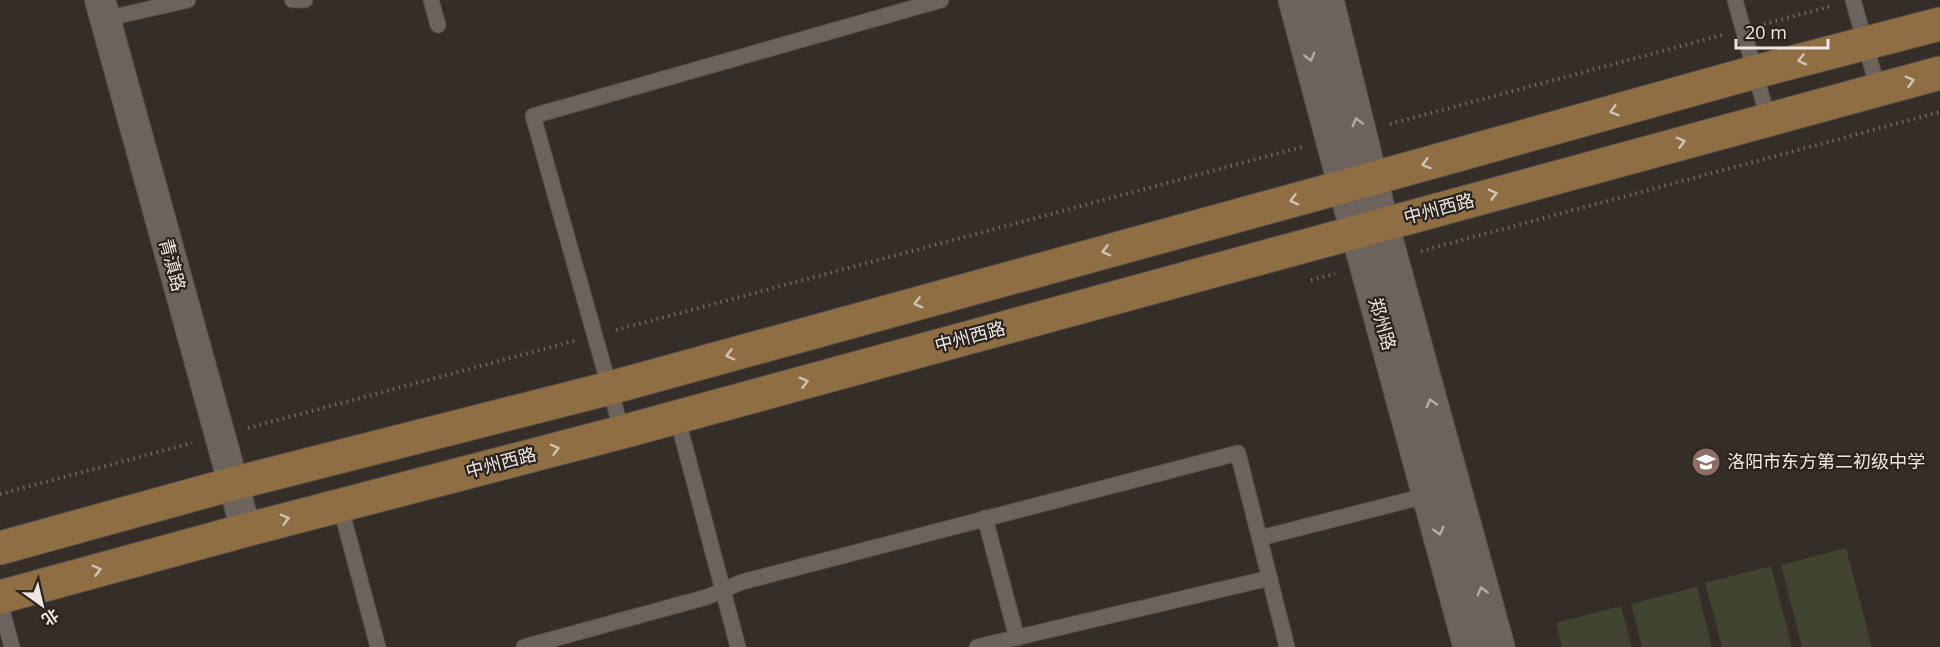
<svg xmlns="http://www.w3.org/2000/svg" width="1940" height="647" font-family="'Open Sans','Noto Sans SC',sans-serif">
  <rect width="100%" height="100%" fill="#352d27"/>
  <!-- grass -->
  <path fill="#404431" d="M1846,548L1872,647H1802L1781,565Z
    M1771,566L1792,647H1722L1705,583Z
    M1697,587L1712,647H1642L1631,604Z
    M1621,606L1632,647H1562L1556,623Z"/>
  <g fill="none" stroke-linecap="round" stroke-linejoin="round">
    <!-- service casing -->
    <g stroke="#534c47" stroke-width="17">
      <path id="service" d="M292,0H305
        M431,0L438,25
        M1735,0L1768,119
        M1853,0L1878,89
        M105,19L188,0
        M677,417L738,647
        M622,432L533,116L941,0
        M340,505L378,647
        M985,518L1017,638
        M1260,538L1429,495
        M0,603L12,647
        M524,647L707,597L742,582L1238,453L1287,647
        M977,647L1270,578"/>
    </g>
    <!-- minor casing -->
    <g stroke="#534c47" stroke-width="32">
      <path id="minor" d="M100,0L246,530"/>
    </g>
    <!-- tertiary casing -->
    <g stroke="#534c47" stroke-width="35">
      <path id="tertiary" d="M1295,0C1352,216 1412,431 1470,647
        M1327,0L1382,224L1498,647"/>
    </g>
    <!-- primary casing -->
    <g stroke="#534c47" stroke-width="35">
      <path id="primary" d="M0,548L232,484L610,388L1371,179L1755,72L1940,24
        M0,597L246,530L622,432L1940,73"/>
    </g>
    <!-- path -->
    <path stroke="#6f6762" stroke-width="4" stroke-dasharray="1.5 4.5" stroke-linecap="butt" d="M1764,24L1832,6
      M1390,124L1722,35
      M1421,251L1940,112
      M1311,280L1335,274
      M616,330L1302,147
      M248,428L574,341
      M0,494L192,443"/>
    <!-- service -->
    <use href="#service" stroke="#6d635d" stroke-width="15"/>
    <!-- minor -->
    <use href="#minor" stroke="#6d635d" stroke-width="30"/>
    <!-- tertiary -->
    <use href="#tertiary" stroke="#6d635d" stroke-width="33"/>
    <!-- primary -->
    <use href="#primary" stroke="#906e44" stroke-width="33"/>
  </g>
  <!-- one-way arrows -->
  <defs><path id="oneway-chevron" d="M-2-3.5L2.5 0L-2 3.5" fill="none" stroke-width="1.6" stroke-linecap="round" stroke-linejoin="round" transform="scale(1.5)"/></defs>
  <g stroke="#b3aca7">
    <use href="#oneway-chevron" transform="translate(1310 57) rotate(75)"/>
    <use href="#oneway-chevron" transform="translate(1357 122) rotate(-104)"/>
    <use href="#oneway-chevron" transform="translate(1431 403) rotate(-105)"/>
    <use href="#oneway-chevron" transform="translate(1439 531) rotate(75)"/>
    <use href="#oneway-chevron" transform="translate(1482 591) rotate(-105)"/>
  </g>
  <g stroke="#d1c3b4">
    <use href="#oneway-chevron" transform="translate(1802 60) rotate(166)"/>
    <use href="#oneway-chevron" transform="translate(1910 81) rotate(-15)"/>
    <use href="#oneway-chevron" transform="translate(1614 111) rotate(164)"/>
    <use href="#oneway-chevron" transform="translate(1681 142) rotate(-15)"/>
    <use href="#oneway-chevron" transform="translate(1426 164) rotate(164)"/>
    <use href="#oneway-chevron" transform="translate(1493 194) rotate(-15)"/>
    <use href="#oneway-chevron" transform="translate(1294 200) rotate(165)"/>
    <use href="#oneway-chevron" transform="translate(1106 251) rotate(165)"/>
    <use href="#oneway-chevron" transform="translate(918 303) rotate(165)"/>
    <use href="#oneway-chevron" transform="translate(730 355) rotate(165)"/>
    <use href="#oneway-chevron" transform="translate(804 382) rotate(-15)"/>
    <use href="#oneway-chevron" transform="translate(555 449) rotate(-15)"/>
    <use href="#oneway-chevron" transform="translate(285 519) rotate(-15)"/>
    <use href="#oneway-chevron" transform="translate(97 570) rotate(-15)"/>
  </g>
  <!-- icons -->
  <defs>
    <g id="school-disc" transform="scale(1.5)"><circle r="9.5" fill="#8d6e63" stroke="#2b231e"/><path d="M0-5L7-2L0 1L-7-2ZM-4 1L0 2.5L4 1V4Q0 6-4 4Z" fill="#fff"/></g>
  </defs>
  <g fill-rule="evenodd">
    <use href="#school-disc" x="1706" y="462"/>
  </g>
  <g text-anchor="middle" stroke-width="4.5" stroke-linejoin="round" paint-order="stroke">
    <!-- street labels -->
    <g font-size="18" fill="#ede7e4" stroke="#2b231e">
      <text transform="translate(1439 209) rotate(-15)" y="6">中州西路</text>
      <text transform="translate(172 265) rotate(75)" y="6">青滇路</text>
      <text transform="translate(1382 324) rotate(74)" y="6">郑州路</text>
      <text transform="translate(970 337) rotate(-15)" y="6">中州西路</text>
      <text transform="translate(501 463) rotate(-15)" y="6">中州西路</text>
    </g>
    <!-- poi labels -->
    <g font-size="18" fill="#ede7e4" stroke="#2b231e" text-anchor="start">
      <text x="1727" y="468">洛阳市东方第二初级中学</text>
    </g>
  </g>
  <!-- north arrow -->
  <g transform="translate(42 605) rotate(146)" stroke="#2b231e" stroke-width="4.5" paint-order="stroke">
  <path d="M0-4.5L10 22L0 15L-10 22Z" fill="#ede7e4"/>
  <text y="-9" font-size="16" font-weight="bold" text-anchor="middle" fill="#ede7e4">北</text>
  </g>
  <!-- scale -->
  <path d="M1736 39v9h92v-9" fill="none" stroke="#ede7e4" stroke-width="3"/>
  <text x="1745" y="39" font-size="18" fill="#ede7e4" stroke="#2b231e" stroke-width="4.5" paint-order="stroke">20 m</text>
</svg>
